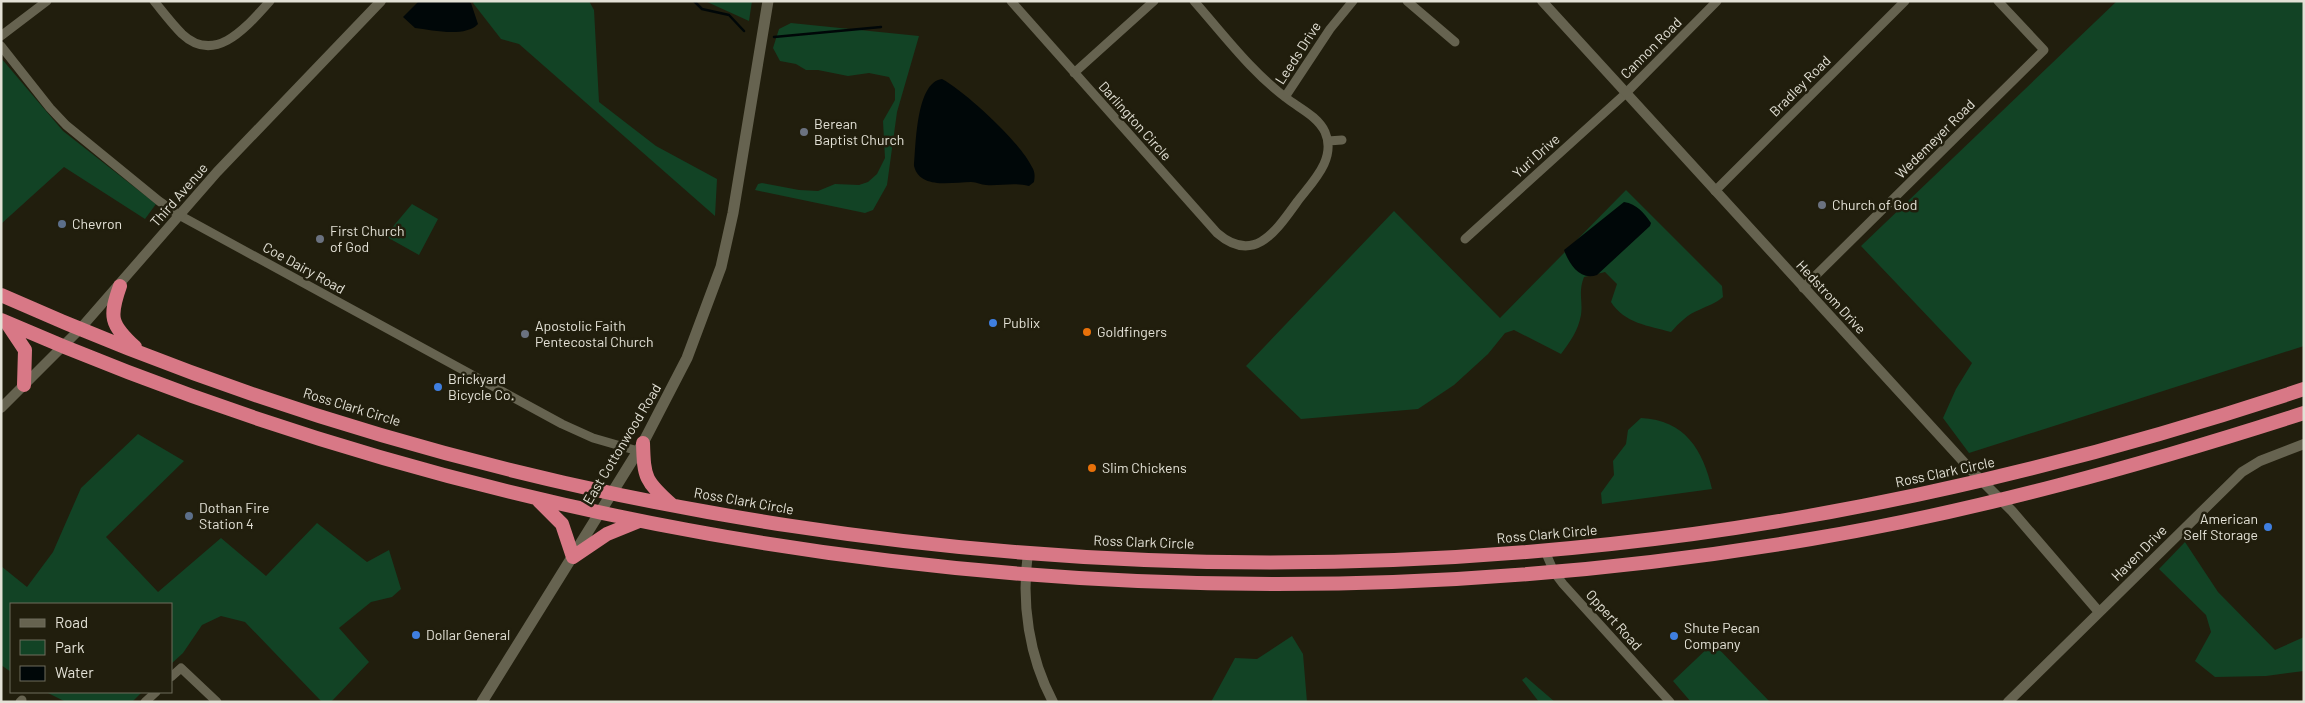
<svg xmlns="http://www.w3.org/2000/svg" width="2305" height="703" font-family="Barlow,sans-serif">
  <rect width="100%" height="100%" fill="#211e0d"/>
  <!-- green -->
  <path fill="#124325" d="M475,1H589L594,10L599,102L656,146L717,179L715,216L519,44L501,39L473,3Z
    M705,1H752L749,21Z
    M2117,1H2301L2304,4V346L1969,453L1943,418L1956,389L1972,363L1861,246Z
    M791,23L919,36L897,112L887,185L873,210L865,213L755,190L758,184L762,183L799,190L818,191L835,184L859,185L868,182L877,174L885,158L883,121L895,100V89L889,77L869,73L848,76L818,70H806L796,64L780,61L773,48L779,29Z
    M1,58L63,131L156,204L145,219L64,167L1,224Z
    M1626,190L1722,286L1723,297C1715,304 1709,305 1699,310C1688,314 1679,323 1671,332C1649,326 1624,323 1611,302L1617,284L1605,272L1584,277C1578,292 1583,301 1581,315C1578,331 1570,342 1561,354L1514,330L1505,333L1488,354L1454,385L1418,409L1301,419L1246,366L1394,211L1500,318Z
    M412,204L438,219L419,255L385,236Z
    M1641,418C1685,420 1703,450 1712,489L1602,504L1601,493L1614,475L1613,461L1626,444L1628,430Z
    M138,434L184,461L106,537L158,592L221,538L266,576L317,523L367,562L389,550L401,589L392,597L371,602L339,628L369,662L331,702H322L245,622L221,616L202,625L183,653L171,664V604H11V672L1,665V566L27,587L53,552L81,488Z
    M2185,542L2218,592L2275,650L2304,637V671L2266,676L2215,677L2195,661L2211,632L2206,615L2159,569Z
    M1292,636L1303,654L1307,702H1211L1235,658L1257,659Z
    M1713,643L1770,702H1691L1673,681Z
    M1526,677L1555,702H1539L1522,680Z
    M46,692H142L132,702H66Z"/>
  <!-- water -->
  <path fill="#000708" d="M419,1H468L471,3L478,24C465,38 432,30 415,28L403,17Z
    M942,79C966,92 1021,143 1032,167C1035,172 1035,176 1034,182L1029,186C1014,182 1001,186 986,185C981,185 977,182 971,182C953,182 920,190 914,166C916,145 916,82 942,79Z
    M1624,202C1637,204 1644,213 1651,223L1650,226L1597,275C1580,281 1569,264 1564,250Z"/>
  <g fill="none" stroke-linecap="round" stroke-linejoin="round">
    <!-- stream -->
    <path stroke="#000708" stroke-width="2.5" d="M694,1L702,9L729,15L744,31
      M774,37L881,27"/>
    <!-- minor -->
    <path stroke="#666350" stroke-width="9" d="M154,1C163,12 172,24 182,34C216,66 248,25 270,1
      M1011,1L1217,233C1254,265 1276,231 1297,202C1312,182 1337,159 1325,132C1318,117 1301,109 1289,100C1252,73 1224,35 1194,1
      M1407,1L1455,42
      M1,36L47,1
      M1,46L50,108L66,125L159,201L179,215L562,424L593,438L638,451
      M1074,73L1154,1
      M1285,97L1330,29L1353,1
      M1328,141L1342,140
      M1715,191L1905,1
      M1465,239L1625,94L1717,1
      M1803,288L2044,50L1998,1
      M1545,551L1554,572L1563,584L1670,702
      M171,677L181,668L217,702
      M20,702L22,700
      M145,702L156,692"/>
    <!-- tertiary -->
    <path stroke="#666350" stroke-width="10" d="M1542,1L1971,470L2012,511L2099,612
      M1,408L80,329L217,172L381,1
      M1028,553C1021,603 1029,657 1053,702
      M2008,702L2242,472L2260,461L2304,444"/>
    <!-- secondary -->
    <path stroke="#666350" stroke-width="11" d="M482,702L643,443L687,358L721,267L733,213L768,1"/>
    <!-- trunk -->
    <path stroke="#d87886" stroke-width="14" d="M120,286C109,317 110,324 135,347
      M1,295C502,519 1066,603 1611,544C1847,519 2078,464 2304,389
      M1,320C568,567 1201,642 1811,539C1978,511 2142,465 2304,413
      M7,323L25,350L24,385
      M643,443C644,478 645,481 672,505
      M539,501L562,524L573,557L607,534L639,521"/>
  </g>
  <!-- markers -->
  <g fill="#6b7280" stroke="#211e0d" stroke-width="2">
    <circle cx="804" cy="132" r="5"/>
    <circle cx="1822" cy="205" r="5"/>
    <circle cx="320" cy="239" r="5"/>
    <circle cx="525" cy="334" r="5"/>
  </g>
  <g fill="#5c6f8a" stroke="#211e0d" stroke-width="2">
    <circle cx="62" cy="224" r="5"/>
    <circle cx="189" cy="516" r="5"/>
  </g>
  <g fill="#3f7fe0" stroke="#211e0d" stroke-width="2">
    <circle cx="993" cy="323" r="5"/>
    <circle cx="438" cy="387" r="5"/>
    <circle cx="2268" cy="527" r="5"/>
    <circle cx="416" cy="635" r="5"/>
    <circle cx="1674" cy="636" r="5"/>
  </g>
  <g fill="#e8710a" stroke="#211e0d" stroke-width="2">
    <circle cx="1087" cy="332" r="5"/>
    <circle cx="1092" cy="468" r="5"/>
  </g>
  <g text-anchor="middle" stroke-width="5" stroke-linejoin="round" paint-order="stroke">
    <!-- street labels -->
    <g font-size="14" fill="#e3e1d6" stroke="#211e0d">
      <text transform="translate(1651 48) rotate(-45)" y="5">Cannon Road</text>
      <text transform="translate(1298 53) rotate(-57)" y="5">Leeds Drive</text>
      <text transform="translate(1800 86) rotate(-45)" y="5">Bradley Road</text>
      <text transform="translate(1135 121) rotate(48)" y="5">Darlington Circle</text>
      <text transform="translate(1935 139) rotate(-45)" y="5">Wedemeyer Road</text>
      <text transform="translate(1536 156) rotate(-42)" y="5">Yuri Drive</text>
      <text transform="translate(179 195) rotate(-49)" y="5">Third Avenue</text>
      <text transform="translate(304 268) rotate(29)" y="5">Coe Dairy Road</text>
      <text transform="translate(1831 297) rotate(47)" y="5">Hedstrom Drive</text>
      <text transform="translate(352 407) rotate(17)" y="5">Ross Clark Circle</text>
      <text transform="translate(622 444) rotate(-59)" y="5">East Cottonwood Road</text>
      <text transform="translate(1945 472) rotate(-12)" y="5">Ross Clark Circle</text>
      <text transform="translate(744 501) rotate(10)" y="5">Ross Clark Circle</text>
      <text transform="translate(1547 534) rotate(-5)" y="5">Ross Clark Circle</text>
      <text transform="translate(1144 542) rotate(2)" y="5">Ross Clark Circle</text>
      <text transform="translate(2139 553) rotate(-45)" y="5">Haven Drive</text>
      <text transform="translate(1614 620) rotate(48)" y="5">Oppert Road</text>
    </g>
    <!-- poi labels -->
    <g font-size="14" fill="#e3e1d6" stroke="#211e0d" text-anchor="start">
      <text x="814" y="129">Berean<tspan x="814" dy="16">Baptist Church</tspan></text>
      <text x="1832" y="210">Church of God</text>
      <text x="72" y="229">Chevron</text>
      <text x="330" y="236">First Church<tspan x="330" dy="16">of God</tspan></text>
      <text x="1003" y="328">Publix</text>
      <text x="535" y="331">Apostolic Faith<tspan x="535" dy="16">Pentecostal Church</tspan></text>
      <text x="1097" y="337">Goldfingers</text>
      <text x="448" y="384">Brickyard<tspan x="448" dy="16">Bicycle Co.</tspan></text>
      <text x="1102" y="473">Slim Chickens</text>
      <text x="199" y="513">Dothan Fire<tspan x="199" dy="16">Station 4</tspan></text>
      <text x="2258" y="524" text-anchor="end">American<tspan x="2258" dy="16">Self Storage</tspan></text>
      <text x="1684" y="633">Shute Pecan<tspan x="1684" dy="16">Company</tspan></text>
      <text x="426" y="640">Dollar General</text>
    </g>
  </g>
  <!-- border -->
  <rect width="2305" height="703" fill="none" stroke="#e3e1d6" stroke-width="5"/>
  <!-- legend -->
  <rect x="10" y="603" width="162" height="90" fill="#211e0d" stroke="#6f6c5d"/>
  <rect x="20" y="619" width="25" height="8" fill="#666350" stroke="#6f6c5d"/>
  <text x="55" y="628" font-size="15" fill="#e3e1d6">Road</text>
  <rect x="20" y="640" width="25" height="15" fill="#124325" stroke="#6f6c5d"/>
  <text x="55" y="653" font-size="15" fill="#e3e1d6">Park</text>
  <rect x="20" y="666" width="25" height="15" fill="#000708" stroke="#6f6c5d"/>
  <text x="55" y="678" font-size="15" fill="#e3e1d6">Water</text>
</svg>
